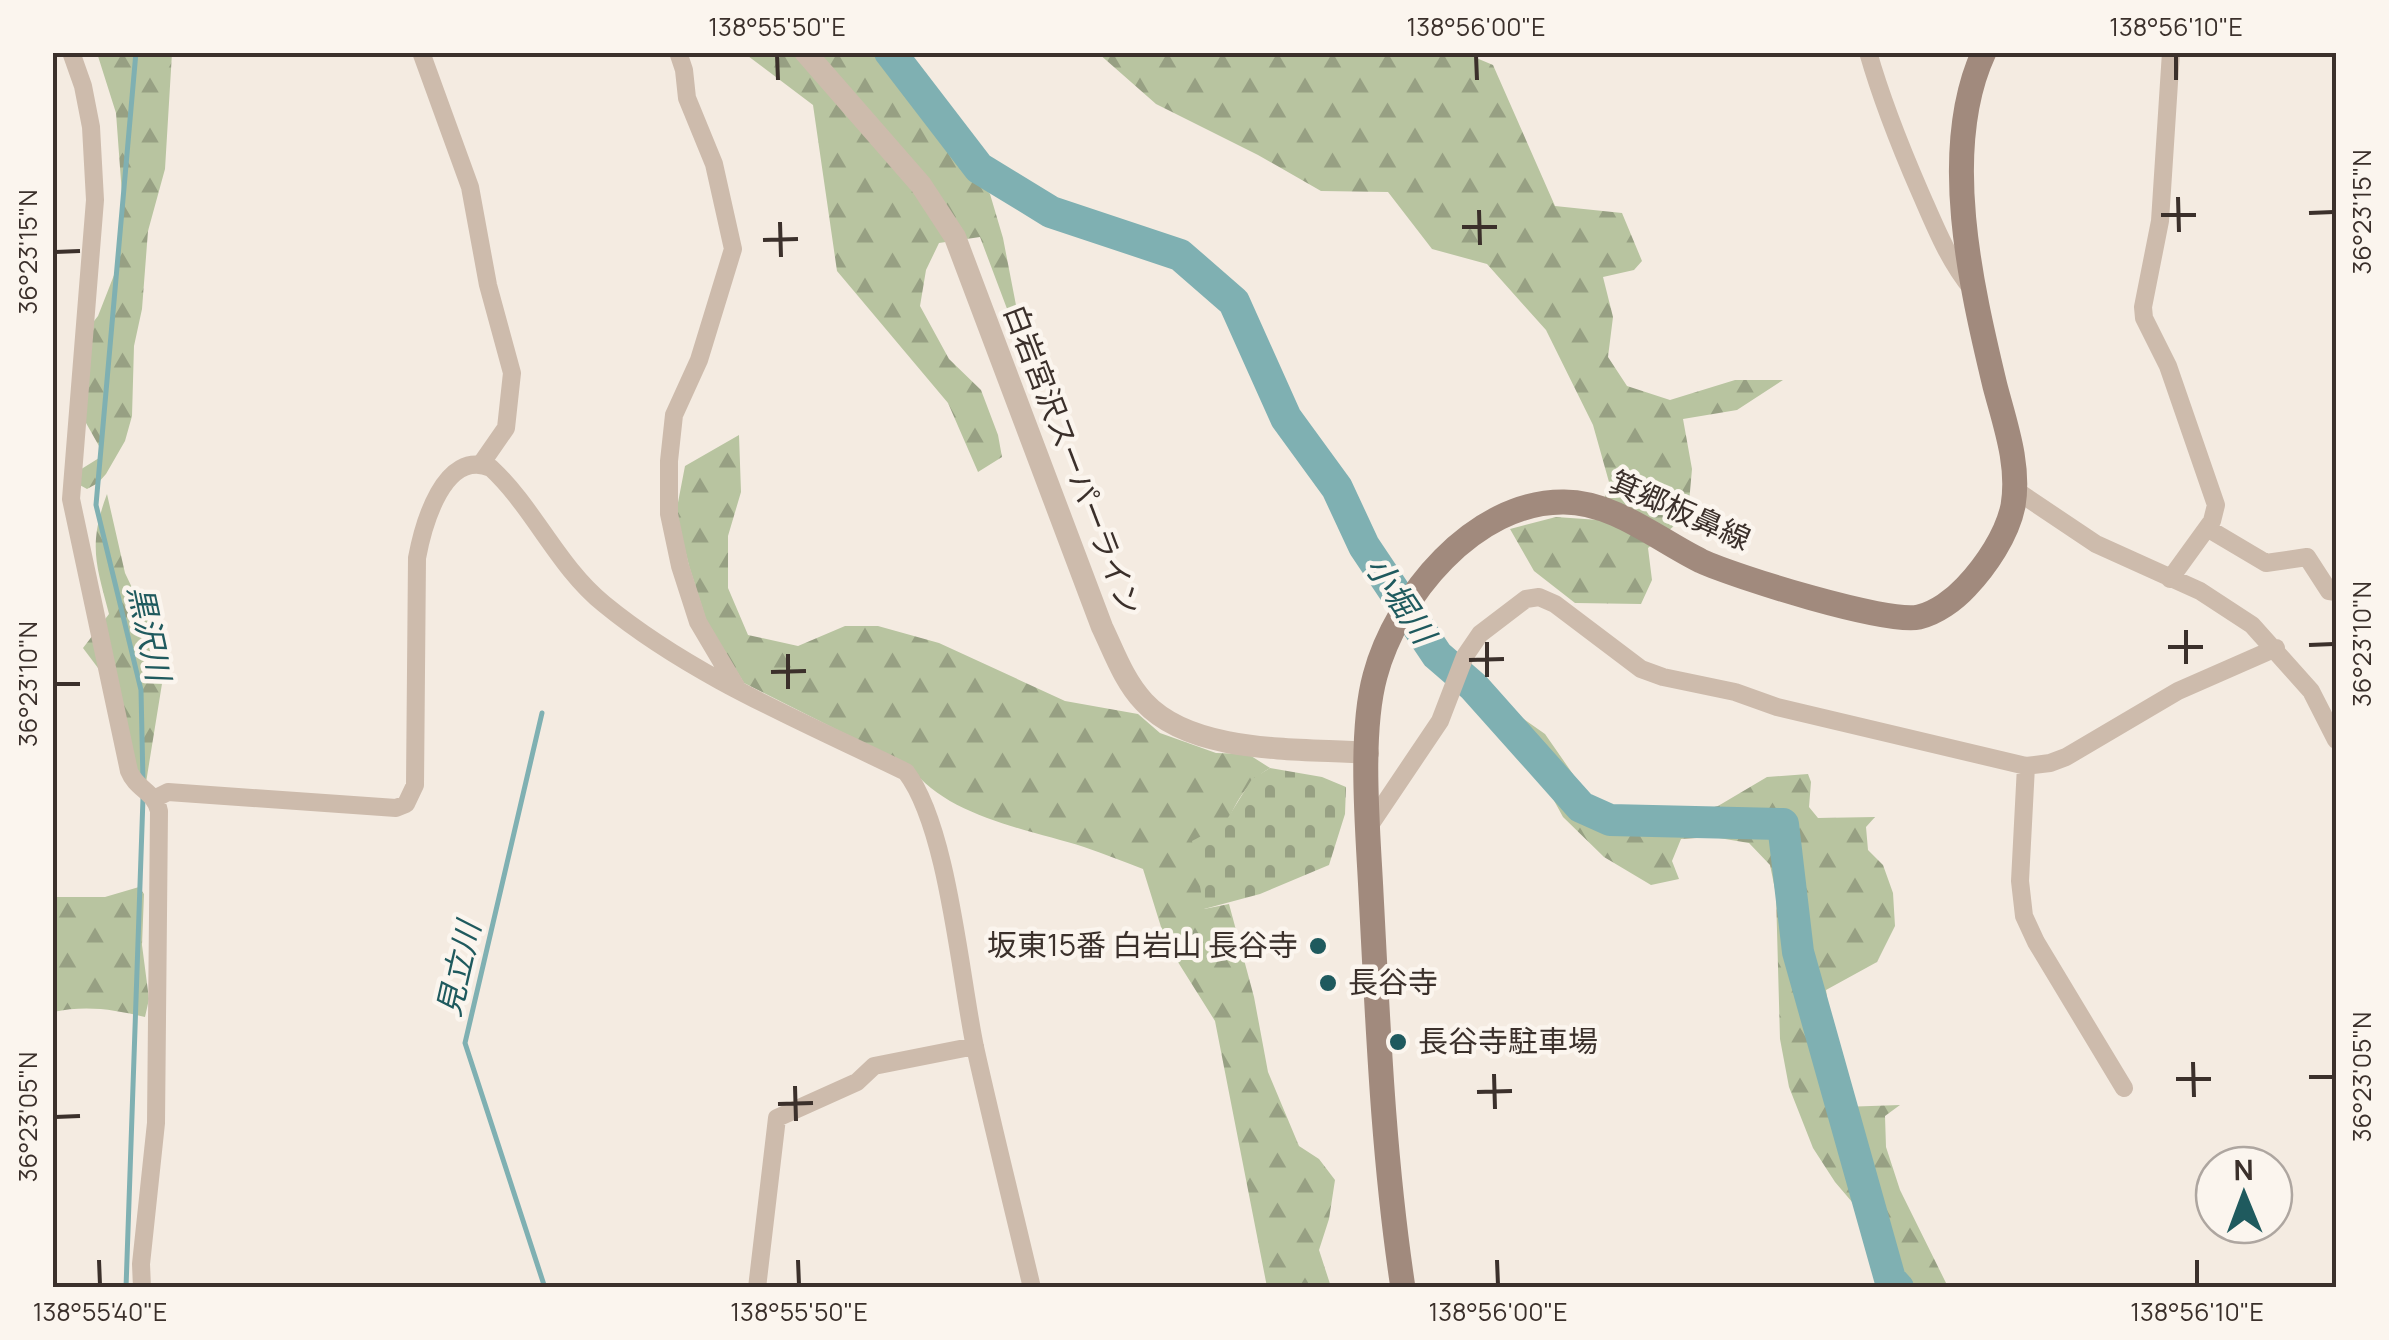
<svg xmlns="http://www.w3.org/2000/svg" width="2389" height="1340" font-family="Manrope,'Noto Sans JP',sans-serif">
  <defs>
    <pattern id="forest-firs" width="22" height="20" patternUnits="userSpaceOnUse" patternTransform="scale(2.5)"><rect width="22" height="20" fill="#b8c4a0"/><path d="M5 1l3.5 6h-7zM16 11l3.5 6h-7z" fill="#97a083"/></pattern>
    <pattern id="cemetery-stones" width="16" height="16" patternUnits="userSpaceOnUse" patternTransform="scale(2.5)"><rect width="16" height="16" fill="#b8c4a0"/><path d="M2 7V4a2 2 0 0 1 4 0v3zM10 15v-3a2 2 0 0 1 4 0v3z" fill="#97a083"/></pattern>
  </defs>
  <rect width="100%" height="100%" fill="#f4ebe1"/>
  <!-- forest -->
  <path fill="url(#forest-firs)" d="M1462,52L1493,65L1555,206L1622,213L1642,261L1634,270L1603,277L1613,317L1608,357L1627,386L1670,400L1735,380H1783L1737,410L1683,419L1692,469L1688,514L1648,548L1652,580L1641,604L1575,603L1534,571L1510,529L1556,517L1599,520L1609,482L1593,425L1546,330L1487,264L1432,249L1388,192L1321,191L1258,155L1156,104L1098,53Z
    M97,53H172L165,169L148,231L142,309L134,346L132,416L125,441L106,474L98,483L87,489L67,478L99,458V446L77,407L76,344L98,316L116,270L123,208L116,113Z
    M744,53H877L990,194L1003,238L1027,362L980,237L939,243L926,270L920,306L949,359L981,390L998,435L1002,457L978,472L948,403L837,271L813,105Z
    M739,435L741,492L728,536V588L748,635L798,646L845,626H878L939,643L1065,701L1138,714L1160,733L1216,753L1248,754L1270,768C1225,794 1215,861 1204,909L1229,904L1254,997L1268,1072L1299,1146L1319,1159L1335,1180L1329,1219L1319,1250L1331,1287H1267L1215,1021L1166,943L1143,869C1123,861 1104,854 1084,847C1030,830 945,816 911,767L744,683L707,623L689,566L676,513L685,466Z
    M107,494L125,573L166,659L144,795L107,680L83,648L109,614C96,564 88,545 107,494Z
    M1482,703H1501L1545,734L1584,790L1611,810L1698,811L1718,806L1767,777L1808,774L1811,782L1809,807L1818,818L1875,817L1866,827L1868,850L1883,865L1893,893L1895,926L1877,962L1826,990L1842,1107L1900,1105L1885,1116L1886,1147L1900,1190L1948,1287H1899L1875,1229L1835,1182L1813,1148L1789,1087L1780,1039L1776,894L1770,865L1749,843L1713,837L1681,839L1672,861L1679,879L1651,885L1604,857L1563,817L1551,795L1486,723L1481,712Z
    M139,887L144,894L142,945L149,999L145,1017C113,1009 85,1005 53,1012V897H105Z"/>
  <!-- cemetery -->
  <path fill="url(#cemetery-stones)" d="M1270,768L1322,777L1346,787L1345,814L1329,865L1260,894L1204,909L1192,841L1224,824L1252,779Z"/>
  <g fill="none" stroke-linecap="round" stroke-linejoin="round">
    <!-- stream -->
    <path stroke="#7fb0b2" stroke-width="5" d="M136,52L96,505L141,690L143,782
      M542,713L465,1043L545,1288
      M126,1288L143,798"/>
    <!-- river -->
    <path stroke="#7fb0b2" stroke-width="32" d="M890,52L979,168L1051,212L1180,255L1234,302L1286,418L1337,488L1364,546L1437,655L1474,687L1581,807L1610,820L1783,824L1798,952L1890,1279L1898,1288"/>
    <!-- minor -->
    <path stroke="#cdbbac" stroke-width="18" d="M71,52L83,86L91,127L95,200L71,499L129,771C136,789 155,792 159,811L156,1123L141,1264L142,1288
      M421,52L470,187L488,285L512,373L506,428L481,464
      M678,52L684,70L687,98L714,164L733,249L699,360L674,415L669,461V514L680,566L698,622L737,688
      M1868,52C1882,101 1900,146 1920,192C1935,226 1948,260 1972,289
      M2014,489L2096,544L2200,591L2252,625L2311,691L2336,740
      M2207,528L2266,563L2307,557L2329,591L2336,592
      M2170,579L2212,521L2216,505L2168,366L2144,318L2143,307L2160,221L2171,52
      M2026,766L2020,881L2024,916L2036,942L2124,1088
      M156,798L168,792L396,808L406,804L415,785L417,558C423,526 444,447 491,468C534,508 558,567 604,604C693,677 804,722 906,772C948,827 960,976 975,1047C993,1128 1013,1207 1032,1288
      M1368,828L1440,721L1465,656L1480,634L1526,599L1539,597L1555,604L1641,669L1663,677L1735,692L1777,707L2026,766L2050,763L2066,757L2178,691L2276,648
      M757,1288L777,1118L857,1082L874,1066L975,1046"/>
    <!-- tertiary -->
    <path stroke="#cdbbac" stroke-width="22" d="M805,52L921,185L955,237L1102,627C1114,652 1124,681 1144,702C1193,755 1300,748 1368,753"/>
    <!-- secondary -->
    <path stroke="#a18a7d" stroke-width="25" d="M1403,1288C1383,1156 1378,1025 1371,893C1368,831 1359,735 1375,676C1396,597 1474,501 1564,502C1614,502 1658,540 1701,561C1736,577 1886,624 1919,617C1936,613 1954,600 1966,587C1986,566 2007,535 2013,506C2020,465 2005,424 1995,386C1971,286 1939,149 1984,52"/>
  </g>
  <!-- ticks -->
  <path fill="none" stroke="#3b302b" stroke-width="4" d="M777,55L778,80M1476,55L1477,80M2176,55V80M2178,197L2179,232M1479,210L1480,245M2309,213L2334,212M2161,215H2196M780,222L781,257M1462,227H1497M763,240L798,239M55,252L80,251M2186,630V664M1487,642V677M2309,645L2334,644M2168,647H2203M788,654V689M1469,660L1504,659M771,672L806,671M55,684H80M2193,1062L2194,1097M1494,1074L1495,1109M2309,1077H2334M2176,1079H2211M795,1086L796,1121M1477,1092L1512,1091M778,1104L813,1103M55,1117L80,1116M99,1260L100,1285M798,1260L799,1285M1497,1260L1498,1285M2197,1260V1285"/>
  <!-- markers -->
  <g fill="#1f5a5e" stroke="#fbf5ee" stroke-width="4">
    <circle cx="1318" cy="946" r="10"/>
    <circle cx="1328" cy="983" r="10"/>
    <circle cx="1398" cy="1042" r="10"/>
  </g>
  <g text-anchor="middle" stroke-width="9" stroke-linejoin="round" paint-order="stroke">
    <!-- street labels -->
    <g font-size="30" fill="#3b302b" stroke="#fbf5ee">
      <text transform="translate(1072 460) rotate(69)" y="10">白岩宮沢スーパーライン</text>
      <text transform="translate(1680 511) rotate(24)" y="10">箕郷板鼻線</text>
    </g>
    <!-- poi labels -->
    <g font-size="30" fill="#3b302b" stroke="#fbf5ee" text-anchor="start">
      <text x="1298" y="956" text-anchor="end">坂東15番 白岩山 長谷寺</text>
      <text x="1348" y="993">長谷寺</text>
      <text x="1418" y="1052">長谷寺駐車場</text>
    </g>
    <!-- water labels -->
    <g font-size="32" font-style="italic" fill="#1f5a5e" stroke="#fbf5ee">
      <text transform="translate(1400 600) rotate(56)" y="11">小堀川</text>
      <text transform="translate(149 633) rotate(78)" y="11">黒沢川</text>
      <text transform="translate(459 969) rotate(-77)" y="11">見立川</text>
    </g>
  </g>
  <!-- border -->
  <rect width="2389" height="1340" fill="none" stroke="#fbf5ee" stroke-width="110"/>
  <!-- north arrow -->
  <g transform="translate(2244 1195) rotate(359)"><circle r="48" fill="#fbf5ee" stroke="#aea6a0" stroke-width="2.5"/>
  <path d="M0-8L18 38L0 25L-18 38Z" fill="#1f5a5e"/>
  <text y="-15" font-size="28" font-weight="bold" text-anchor="middle" fill="#3b302b">N</text>
  </g>
  <rect x="55" y="55" width="2279" height="1230" fill="none" stroke="#3b302b" stroke-width="4"/>
  <g font-size="25" text-anchor="middle" fill="#3b302b">
    <text x="777" y="36">138°55'50"E</text>
    <text x="1476" y="36">138°56'00"E</text>
    <text x="2176" y="36">138°56'10"E</text>
    <text transform="translate(2362 212) rotate(-90)" y="9">36°23'15"N</text>
    <text transform="translate(28 252) rotate(-90)" y="9">36°23'15"N</text>
    <text transform="translate(2362 644) rotate(-90)" y="9">36°23'10"N</text>
    <text transform="translate(28 684) rotate(-90)" y="9">36°23'10"N</text>
    <text transform="translate(2362 1077) rotate(-90)" y="9">36°23'05"N</text>
    <text transform="translate(28 1117) rotate(-90)" y="9">36°23'05"N</text>
    <text x="100" y="1321">138°55'40"E</text>
    <text x="799" y="1321">138°55'50"E</text>
    <text x="1498" y="1321">138°56'00"E</text>
    <text x="2197" y="1321">138°56'10"E</text>
  </g>
</svg>
